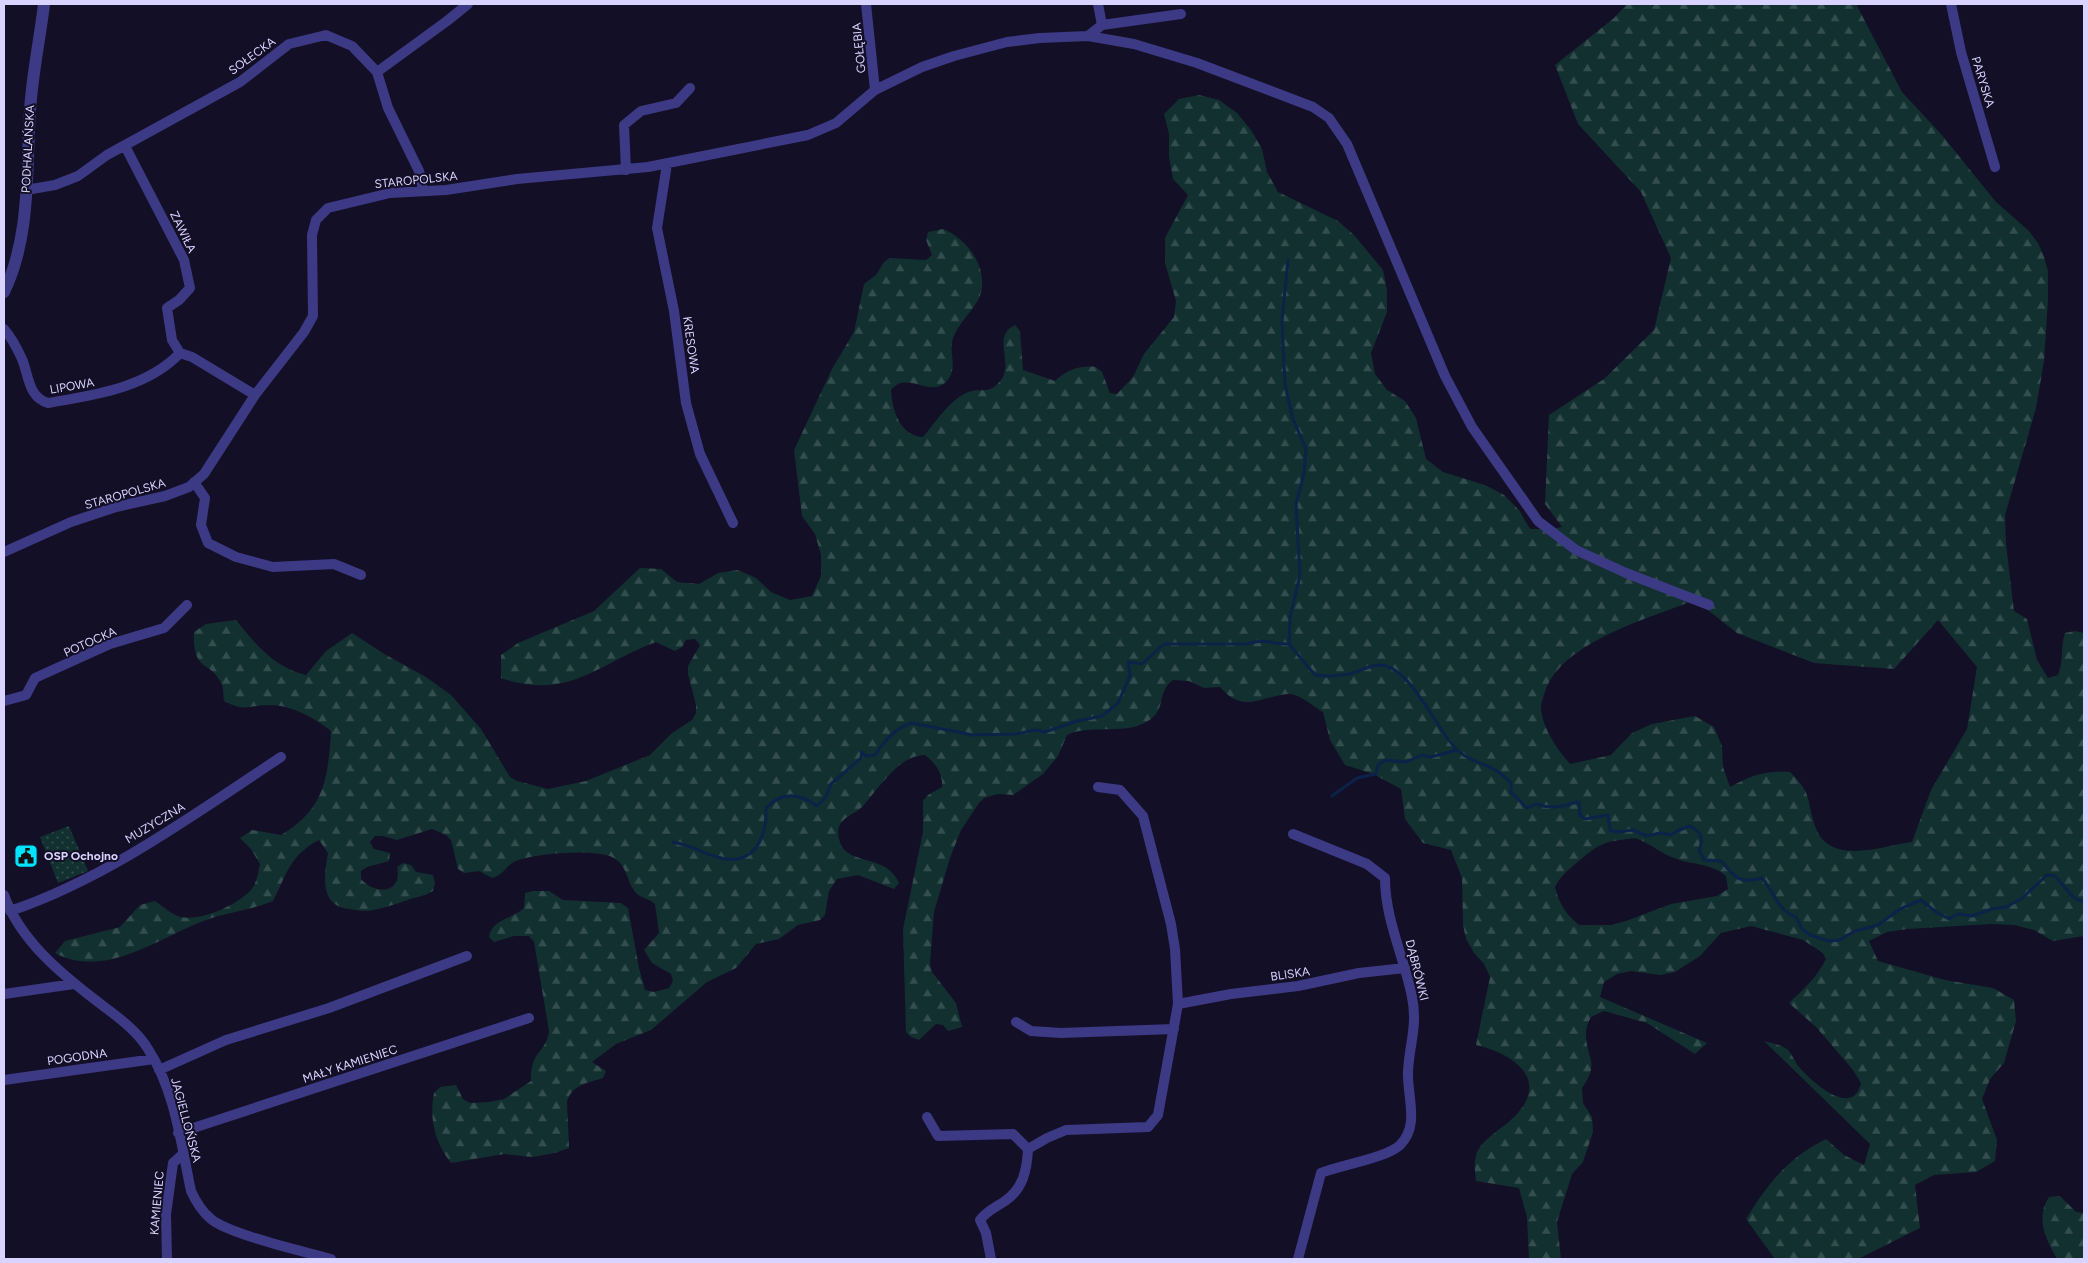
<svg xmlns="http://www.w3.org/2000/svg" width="2088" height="1263" font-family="Figtree,sans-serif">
  <defs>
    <pattern id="forest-firs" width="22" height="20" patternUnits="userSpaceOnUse" patternTransform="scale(1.25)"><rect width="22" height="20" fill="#12302f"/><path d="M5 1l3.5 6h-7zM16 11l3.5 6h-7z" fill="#344d4e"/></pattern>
    <pattern id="park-dots" width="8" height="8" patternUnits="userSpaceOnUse" patternTransform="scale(1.25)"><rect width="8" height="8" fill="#12302f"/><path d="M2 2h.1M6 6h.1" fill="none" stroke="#344d4e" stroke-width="1.8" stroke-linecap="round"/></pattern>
  </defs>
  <rect width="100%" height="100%" fill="#130f26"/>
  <!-- forest -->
  <path fill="url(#forest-firs)" fill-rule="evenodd" d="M1627,4H1856L1902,92L1941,134L1996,202L2029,231L2038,243L2044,257L2048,271V300L2044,361L2036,408L2005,515L2006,544L2014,611L2027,619L2037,660L2048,678L2058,675C2064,661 2060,647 2065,633L2075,631L2084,633V936L2053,941L2034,930L2014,925L1991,924L1907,929L1887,932L1869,941L1878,961L1945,980L1993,988L2014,1000L2016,1021L2004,1063L1990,1079L1982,1099L1997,1140L1995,1161L1976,1172L1934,1175L1915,1185L1920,1228L1858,1259H1775L1746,1219C1767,1184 1789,1157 1826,1139L1844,1155L1864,1165L1870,1144L1764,1041C1771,1043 1781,1045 1787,1049C1792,1053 1795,1063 1800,1068C1812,1082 1853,1119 1861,1083L1853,1070L1817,1028L1789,1003C1803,990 1817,977 1826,959L1823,953L1803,940L1751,926L1721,933L1700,956L1675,972L1660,975L1631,971L1617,974L1604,982L1600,997L1707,1043L1695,1054L1647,1023L1604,1011L1591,1017C1589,1021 1586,1027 1586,1032C1585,1057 1601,1062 1582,1088L1583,1103L1592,1117L1593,1132L1583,1162L1572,1174L1557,1222L1561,1259H1529L1527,1217L1519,1188L1476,1181C1475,1171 1473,1160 1478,1150C1486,1136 1504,1128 1515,1116C1551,1079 1512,1053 1476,1045L1490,977L1484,964L1474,953L1466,939L1463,925L1462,878L1451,850L1423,843L1405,819L1401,789L1373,774L1345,765L1330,740L1323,712C1314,707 1299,693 1288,694C1258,697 1243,714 1220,687L1204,688L1189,681L1173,680C1157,691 1166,708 1151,719C1127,737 1093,723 1067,735L1058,756L1043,774L1013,795L998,794L984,798L979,803L961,830L950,858L934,912L930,964L932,972L956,1003L962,1027L948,1031L943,1025L936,1024L919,1040L911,1037L906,1032L903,929L923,832V801L928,795L942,787C943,773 936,764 925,755C898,755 878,790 862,807C855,814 842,817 839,827C837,832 839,840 841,845C851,865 888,855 899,883L894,889L858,875L837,879L829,891L825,915L820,920L798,925L779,939L756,944L736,968L707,982L651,1030L616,1044L592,1062L606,1071L603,1078C588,1083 571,1085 567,1102L569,1148L555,1153L533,1157L504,1154L451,1163C435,1143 429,1119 434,1093L440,1087L456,1085L463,1099L470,1103L488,1102L504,1099L531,1081C530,1050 546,1054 549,1031L534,942L529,936H514L494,942L489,937C492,919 512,919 524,908L525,893L533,891H549L563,900L621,903L628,908L639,968L645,990L654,992L669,988L673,981L671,974L652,963L644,950L659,933L655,904C650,899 641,898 636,893C627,883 628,869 617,860C603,847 535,853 516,861C506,865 504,875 492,878L479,871L464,873L458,869L451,840L446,835L432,829L397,840L383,836H375L370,842L374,849L390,853L389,861L367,867L361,871V879C376,896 403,893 397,867L403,863L411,865L416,872L433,875L435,883L433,891L425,895C408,899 390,907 373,910C365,912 356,910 349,909C319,905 324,876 328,853L319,840C290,855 287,874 273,901C251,910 228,912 206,920C159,937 106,980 55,953L65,941L120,927L140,905L155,901C162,906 173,915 181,917C202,921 234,906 249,892C257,884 258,874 260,864L251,849L240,838L252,830L281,835C325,809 328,778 331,731C315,718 291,705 270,705C247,705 247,713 224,701C223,696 224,690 222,685C211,659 192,674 194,632L206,624L236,620C255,644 275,668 306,675L326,651L352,633L386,655L426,677L451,695L481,729L510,777L517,781L548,789L586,781L650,755L672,733L692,720L696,713V705L688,674V666L700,645L695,639L686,640L682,647L675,651L656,642C597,664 569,701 501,678V655L518,643L594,611L640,568L661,569L677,582L699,584L718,573L738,570L756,578L771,592L790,600L812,596L821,576V555L815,534L802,516L794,450L832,369L854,332L864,284L876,275L884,262L890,258L926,260L932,255L926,240L928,232L943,229C969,239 992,273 978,300C971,313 958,324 953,338C948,353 959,368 946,382C929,398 907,370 891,390C892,410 900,436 923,437C935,423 949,401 966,393C980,386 988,397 1001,380C1014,363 991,336 1015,325L1020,331L1023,370L1055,381C1067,370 1079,365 1096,367L1102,372L1110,393L1117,394L1133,377L1144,354L1174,317L1176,301L1165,263V238L1188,195L1173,179L1169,157V134L1164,114L1179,99L1199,95L1219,100L1237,113L1251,130L1262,149L1267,172L1278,192L1338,221L1354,235L1383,270L1387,290V312L1371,353L1375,374L1387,390L1405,401L1416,418L1426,459L1443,472L1485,485L1504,495L1519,510L1530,529H1550L1562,527L1545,504L1549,415L1604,379L1654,330L1671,258L1641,192L1578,124L1555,65L1614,18ZM1695,600L1737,633L1814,663L1894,669L1938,620L1977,667L1967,729L1931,790L1912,842C1882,846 1829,867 1815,826C1806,799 1813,795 1790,772C1763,771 1753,775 1730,787L1723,767L1722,746L1714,727L1695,716L1652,724L1632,733L1611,755L1570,764C1557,749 1542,728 1541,707C1541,702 1544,696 1545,692C1561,642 1650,618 1695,600ZM1635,838C1650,843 1660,853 1674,858C1692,865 1711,863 1726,876L1728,889L1717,896L1671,904L1626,921L1611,925H1579C1566,914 1559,904 1555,887C1560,877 1565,873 1573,866C1599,844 1600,842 1635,838Z
    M2060,1196L2076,1212L2084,1213V1259H2057C2046,1239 2035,1219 2049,1197Z"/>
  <!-- park -->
  <path fill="url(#park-dots)" d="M69,826L88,871L58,883L40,837Z"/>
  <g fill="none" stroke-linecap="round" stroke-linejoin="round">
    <!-- stream -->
    <path stroke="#0c2248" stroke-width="3" d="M1288,260L1282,321L1285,385L1293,419L1306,449L1304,474L1296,504L1300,575L1290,618L1289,644L1315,675C1326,677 1339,676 1350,674C1362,671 1373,662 1386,666C1413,673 1437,730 1457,750C1468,761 1484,763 1497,771C1502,774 1507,779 1511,783V792L1527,808L1536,804C1551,809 1562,807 1577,802H1579L1580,815L1585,819L1608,815L1610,830L1617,832L1633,830L1647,836L1660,833L1671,835L1677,831L1690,826C1701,832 1704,839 1699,850L1704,860L1721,861C1736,878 1738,884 1762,878C1774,892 1778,911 1796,917L1802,929L1810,935L1829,941L1840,940L1855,931L1878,925L1900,909L1921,900L1936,912L1949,919L1958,914L1972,916L1992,909L2006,907L2021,899L2047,875L2055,876L2074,898L2084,902
      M1332,796L1357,778L1376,774L1378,765L1385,760L1406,762L1422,755L1431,757L1457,750
      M673,842C691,845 700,852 717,857C753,868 767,839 766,808C782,791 799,793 817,806L826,797L831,784L861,758L862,752L866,756L875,755C885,740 895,728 912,723L973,735L1016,734L1035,730L1045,732L1077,721L1102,716L1118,703L1130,676L1128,662L1142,664L1164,644H1247C1268,638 1269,644 1289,644"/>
    <!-- minor -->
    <path stroke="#3d3a85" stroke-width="10" d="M866,4L875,90
      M1098,4L1102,25
      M1951,4L1961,52L1995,167
      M1088,36L1102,25L1181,14
      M377,72L447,21L468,4
      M125,146L184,260L190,288L179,300L167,308L172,340L180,353
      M667,164L657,228L674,311L686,403L700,454L733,523
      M626,170L624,125L641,111L676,103L690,88
      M26,190L55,185L78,176L107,155L240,82L289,44L326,35L352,46L377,72L388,108L419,171L423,190
      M4,329C11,337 17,348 22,359C29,376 28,397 48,403C94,395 147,388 180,353
      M180,353L192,357L255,395
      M194,482L205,498L201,525L208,543L236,557L273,567L334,564L361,575
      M4,552L71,522L116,507L165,496L189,487L204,474L255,395L304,332L313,316L312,235L316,220L328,208L390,193L446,190L517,179L648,167L808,135L836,123L875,90L922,67L954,56L1007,42L1040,38L1088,36L1134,44L1197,63L1313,107L1329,118L1347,144L1445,376L1472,427L1538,521L1576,550L1626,573L1709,605
      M4,701L26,695L35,678L110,644L164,628L187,605
      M1293,834L1367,864L1385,878C1385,919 1404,957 1412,997C1418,1026 1409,1045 1408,1072C1407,1096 1420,1126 1400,1145C1386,1158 1341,1165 1321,1173L1298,1259
      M4,895C20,940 60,973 98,1002C115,1015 137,1030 148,1049C175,1090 181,1144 191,1191C196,1202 201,1211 211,1219C228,1234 306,1252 331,1259
      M10,911C106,879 196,813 281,757
      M4,994L74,984
      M1178,1004L1231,994L1298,986L1359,973L1405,968
      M1016,1022L1031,1031L1061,1033L1174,1029
      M159,1070L226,1040L329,1008L467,956
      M4,1080L154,1059
      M927,1117L938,1136L1013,1134L1028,1149
      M178,1133L529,1018
      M167,1259L166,1214L173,1163L183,1154
      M991,1259L986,1233L980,1220C988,1210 995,1208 1005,1201C1023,1189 1027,1170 1028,1149L1047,1138L1066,1130L1148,1127L1158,1115L1178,1004L1175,949L1171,924L1143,816L1120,790L1098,787"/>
    <!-- tertiary -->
    <path stroke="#3d3a85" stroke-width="12" d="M4,292C31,236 26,171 30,111C32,75 40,39 44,4"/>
  </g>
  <!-- icons -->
  <defs>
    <g id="civic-square" transform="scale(1.25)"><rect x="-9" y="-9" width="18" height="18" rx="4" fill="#00e5ff" stroke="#130f26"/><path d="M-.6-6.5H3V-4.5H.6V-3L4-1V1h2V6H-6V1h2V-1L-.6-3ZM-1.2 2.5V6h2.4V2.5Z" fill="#111"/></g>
  </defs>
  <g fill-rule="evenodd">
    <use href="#civic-square" x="26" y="856"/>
  </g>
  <g text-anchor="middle" stroke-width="4" stroke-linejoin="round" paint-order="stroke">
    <!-- street labels -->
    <g font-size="12" fill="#d9d4ff" stroke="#130f26">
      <text transform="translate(859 48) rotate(-96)" y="4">GOŁĘBIA</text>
      <text transform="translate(252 56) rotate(-36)" y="4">SOŁECKA</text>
      <text transform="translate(1983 82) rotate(73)" y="4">PARYSKA</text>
      <text transform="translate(28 149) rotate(-87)" y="4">PODHALAŃSKA</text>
      <text transform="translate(416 180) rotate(-6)" y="4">STAROPOLSKA</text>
      <text transform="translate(183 232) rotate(64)" y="4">ZAWIŁA</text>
      <text transform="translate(691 345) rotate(82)" y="4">KRESOWA</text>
      <text transform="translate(72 386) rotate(-10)" y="4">LIPOWA</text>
      <text transform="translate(125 494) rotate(-16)" y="4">STAROPOLSKA</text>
      <text transform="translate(90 642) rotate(-24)" y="4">POTOCKA</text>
      <text transform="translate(155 823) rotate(-31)" y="4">MUZYCZNA</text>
      <text transform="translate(1417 970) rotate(76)" y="4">DĄBRÓWKI</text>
      <text transform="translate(1290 974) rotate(-8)" y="4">BLISKA</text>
      <text transform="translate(77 1057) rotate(-8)" y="4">POGODNA</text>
      <text transform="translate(350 1064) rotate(-18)" y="4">MAŁY KAMIENIEC</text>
      <text transform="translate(186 1120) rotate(75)" y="4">JAGIELLOŃSKA</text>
      <text transform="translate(157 1203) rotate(-85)" y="4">KAMIENIEC</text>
    </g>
    <!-- poi labels -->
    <g font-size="12" font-weight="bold" fill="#d9d4ff" stroke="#130f26" text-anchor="start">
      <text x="44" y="860">OSP Ochojno</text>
    </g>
  </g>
  <!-- border -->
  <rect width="2088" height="1263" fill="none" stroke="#d9d4ff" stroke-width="10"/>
</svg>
